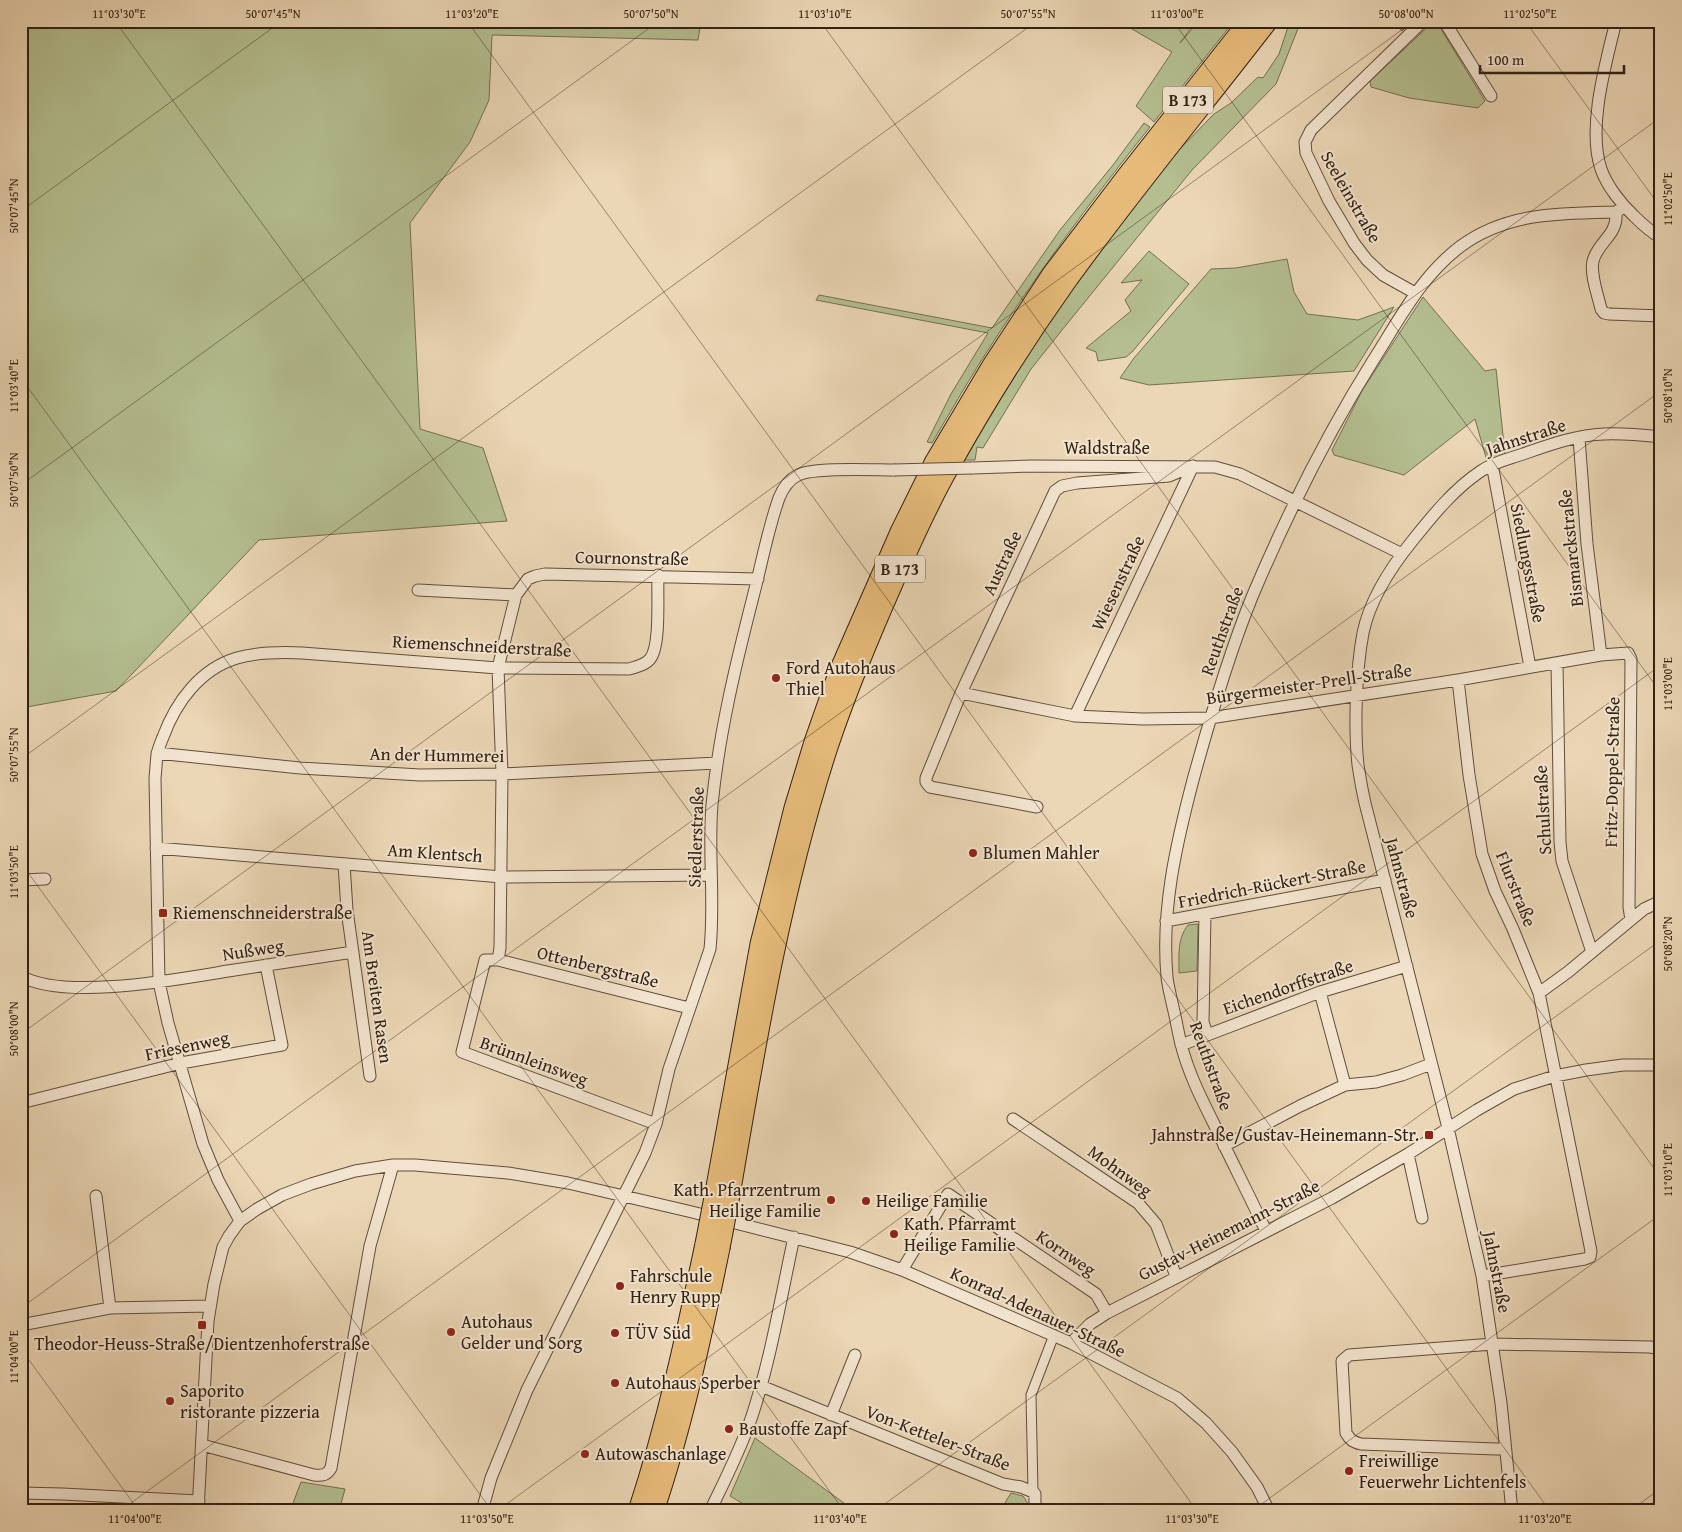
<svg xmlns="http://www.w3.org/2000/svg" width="1682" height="1532" font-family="'Gentium Book Plus',serif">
  <rect width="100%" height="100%" fill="#ebd6b5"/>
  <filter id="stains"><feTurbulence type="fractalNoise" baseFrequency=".004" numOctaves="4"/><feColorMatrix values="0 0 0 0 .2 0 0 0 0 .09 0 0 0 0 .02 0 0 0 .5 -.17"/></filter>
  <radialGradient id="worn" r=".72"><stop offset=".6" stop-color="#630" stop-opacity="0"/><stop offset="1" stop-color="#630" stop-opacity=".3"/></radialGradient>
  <!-- green -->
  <path fill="#b4be90" stroke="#737052" d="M21,21H701L698,40L492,35L489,100L470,142L410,223L420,429L483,448L507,521L259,540L116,691L21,708Z
    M1118,21H1196L1180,43L1199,21H1234L1154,122L1136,106L1172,52Z
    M1290,21H1301L1276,84L1192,170L1062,330L1031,369L983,448L977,447L975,460H964L1002,395L1038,339L1075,285L1150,185L1174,155L1214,114L1231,103L1258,77L1263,78L1279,54Z
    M1391,21H1412L1402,31Z
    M1433,22L1438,24L1485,101L1478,108L1409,98L1371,87L1370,81Z
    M1144,123L1150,127C1090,202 1032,280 981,361C964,388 948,416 932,443L927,442L951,394L988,333L816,300L819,295L992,328L1060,230L1113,165Z
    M1149,251L1189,284L1132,352L1126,357L1098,361L1096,352L1086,348L1131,311L1125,300L1142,280L1121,283Z
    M1287,259L1294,292L1307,314L1358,320L1394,307L1354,371L1149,385L1120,378L1134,358L1211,269L1236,268Z
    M1423,297L1485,371L1496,369L1505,454L1487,461L1475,419L1404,475L1334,455L1332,450L1363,389Z
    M1198,924L1197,971L1179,973C1179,956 1177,939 1188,925Z
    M755,1438L848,1506L881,1511H755L730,1496Z
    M301,1482L345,1489L339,1511H290Z
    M1011,1493L1023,1496L1027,1502L1028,1511H1000Z"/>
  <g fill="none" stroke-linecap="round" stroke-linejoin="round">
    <!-- pedestrian casing -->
    <g stroke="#604e3c" stroke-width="11">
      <path id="pedestrian" d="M1033,1492L1031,1395L1054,1335"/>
    </g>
    <!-- minor casing -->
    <g stroke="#604e3c" stroke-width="13">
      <path id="minor" d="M1444,21L1491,96
        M1616,21C1606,63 1587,127 1601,169C1607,186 1621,204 1634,216C1642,224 1651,232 1661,238
        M1616,212C1618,236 1598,241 1593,261C1590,275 1598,295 1601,309L1604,313L1609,314L1661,316
        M1415,293L1383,275L1367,260L1354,243L1329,201L1306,153L1305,142L1311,130L1423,21
        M1579,438L1587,544L1601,655
        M1492,464L1530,667
        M972,468L1031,466L1215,467L1240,474L1402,554
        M418,590L516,595
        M1557,663L1560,842L1562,861L1592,952
        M1458,680L1469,775L1482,854L1495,891L1513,929L1539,993L1591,1251L1590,1257L1585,1259L1482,1276
        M961,693L1075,716L1143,719L1210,718L1458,680L1601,655L1628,653L1631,659L1629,907L1631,920
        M1075,716L1193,466
        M157,753L300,768L420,775L502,774L717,763
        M1037,807L930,787L926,782V778L961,693L1055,491L1062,486L1077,483L1169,476L1193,466
        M156,848L502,877L711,875
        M344,864L347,910L370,1076
        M21,880L45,879
        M1205,914L1203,1022L1207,1034
        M1166,921L1385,880
        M498,960L689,1008
        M21,976C64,1001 179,979 228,971C270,965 311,958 353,952
        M1320,992L1345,1085
        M1539,993L1568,972L1644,909L1661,901
        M1181,1045L1320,992L1407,966
        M21,1103L181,1063L282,1045L266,965
        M1013,1119L1138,1203L1156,1224L1176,1276
        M656,1124L462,1052L485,960H498L500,948L502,774L498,668L516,595L528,579L535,576L545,574L758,579
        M1224,1146L1300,1106L1345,1085L1376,1082L1402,1075L1431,1064
        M1408,1154L1422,1218
        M96,1196L110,1308
        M240,1221L218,1180L203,1144L168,1023L159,982L155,778C156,770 156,762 157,755C158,749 161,742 163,737C176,702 200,669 237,658C258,652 280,652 302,653L498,668L629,669C636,667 645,665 650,659C661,646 657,594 658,575
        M1266,1231C1249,1195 1231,1160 1214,1124C1201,1098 1188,1072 1181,1044C1178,1032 1176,1019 1173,1007C1171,997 1168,987 1167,977C1161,910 1176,845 1193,780C1210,718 1228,656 1252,597C1287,514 1327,434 1374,359C1400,318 1422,275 1461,246C1507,212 1562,213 1616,212L1624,207
        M902,1270L948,1194L1096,1294L1107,1313
        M21,1325L110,1308L210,1306
        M1071,1343L1090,1324L1107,1313L1332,1198L1408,1154L1477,1110L1514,1089L1555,1076L1586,1070L1623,1065H1661
        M761,1386L1003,1484L1021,1487L1033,1492L1035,1494V1511
        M831,1415L855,1355
        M202,1445L314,1475C323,1476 327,1475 331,1468L370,1246L393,1165
        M1505,1448L1496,1449L1361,1444C1353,1442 1350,1440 1346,1433L1342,1361L1349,1355L1493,1344L1650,1347L1661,1349
        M21,1493L62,1494L199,1501
        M198,1511L208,1321L214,1284L223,1247L229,1236L240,1221L257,1209L282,1195L311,1184L355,1171L393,1165H415L508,1173L568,1183L692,1212L850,1252L902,1270L1071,1343L1177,1398L1206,1423L1232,1452L1257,1487L1269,1511
        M482,1511L491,1478L527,1390L645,1153L656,1124L669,1069L710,949C715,901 708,853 712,805C719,733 736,663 754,593C762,562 768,529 779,498C783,488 788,480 798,475C814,467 873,470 894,470
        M710,1511C725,1480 741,1449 752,1416C771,1358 781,1297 794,1237
        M1512,1511L1501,1403L1482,1276L1448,1128L1365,803C1362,790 1360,778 1358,765C1354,728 1356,670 1363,633C1370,599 1391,567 1413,540C1433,515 1454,489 1481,471C1494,462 1509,459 1523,454C1549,445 1576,435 1604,434C1623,433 1642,435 1661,437"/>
    </g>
    <!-- trunk casing -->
    <g stroke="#322113" stroke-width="21">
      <path id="trunk" d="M715,1192L760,944L794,808L814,742L839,671L900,532L935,461L991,367L1052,274L1125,178L1249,21
        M730,1195C756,1043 781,890 829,744C848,688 871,633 895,579C912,541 929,502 950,466C985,403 1024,341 1066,282C1130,193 1201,108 1268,21
        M638,1511C667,1423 686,1334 705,1244
        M654,1511C683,1425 702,1336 720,1248"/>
    </g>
    <!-- pedestrian -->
    <use href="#pedestrian" stroke="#f2e4cf" stroke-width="9"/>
    <!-- minor -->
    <use href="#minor" stroke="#f2e4cf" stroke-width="11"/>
    <!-- trunk -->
    <use href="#trunk" stroke="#e6bb7a" stroke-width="19"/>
    <!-- minor-bridge casing -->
    <g stroke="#604e3c" stroke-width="13" stroke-linecap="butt">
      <path id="minor-bridge" d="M894,470L972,468"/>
    </g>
    <!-- trunk-bridge casing -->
    <g stroke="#322113" stroke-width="21" stroke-linecap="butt">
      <path id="trunk-bridge" d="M705,1244L715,1192
        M720,1248L730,1195"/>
    </g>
    <!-- minor-bridge -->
    <use href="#minor-bridge" stroke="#f2e4cf" stroke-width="11"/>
    <!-- trunk-bridge -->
    <use href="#trunk-bridge" stroke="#e6bb7a" stroke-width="19"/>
  </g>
  <!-- ticks -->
  <path fill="none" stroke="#322113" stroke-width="1" stroke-opacity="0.45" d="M115,21L1197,1511M467,21L1550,1511M820,21L1661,1178M1173,21L1661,693M1525,21L1661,208M21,211L282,21M21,378L844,1511M21,485L659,21M21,759L1037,21M21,863L492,1511M21,1034L1414,21M21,1308L1661,117M21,1349L139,1511M120,1511L1661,391M497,1511L1661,665M875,1511L1661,940M1252,1511L1661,1214M1630,1511L1661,1488"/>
  <!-- markers -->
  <g fill="#8f2418" stroke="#f2e4cf" stroke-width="2">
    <circle cx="776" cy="678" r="5"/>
    <circle cx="973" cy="853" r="5"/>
    <rect x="158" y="908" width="10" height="10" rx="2.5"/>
    <rect x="1424" y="1130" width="10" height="10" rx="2.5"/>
    <circle cx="831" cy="1200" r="5"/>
    <circle cx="866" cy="1201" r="5"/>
    <circle cx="894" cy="1234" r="5"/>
    <circle cx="620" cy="1286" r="5"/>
    <rect x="197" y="1320" width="10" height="10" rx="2.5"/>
    <circle cx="451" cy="1332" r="5"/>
    <circle cx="615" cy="1333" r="5"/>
    <circle cx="615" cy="1383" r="5"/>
    <circle cx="170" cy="1401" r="5"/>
    <circle cx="729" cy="1429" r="5"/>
    <circle cx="585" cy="1454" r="5"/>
    <circle cx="1349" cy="1471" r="5"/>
  </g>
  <g text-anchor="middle" stroke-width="4" stroke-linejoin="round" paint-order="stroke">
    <!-- shield labels -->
    <g fill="#f2e4cf" stroke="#6c5c4b" stroke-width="1">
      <rect x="1163" y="86.5" width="50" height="27" rx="4"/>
      <rect x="875" y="555.5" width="50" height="27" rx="4"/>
    </g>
    <g font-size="16" font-weight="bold" fill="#322113">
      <text x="1188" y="106">B 173</text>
      <text x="900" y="575">B 173</text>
    </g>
    <!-- street labels -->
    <g font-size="18" fill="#322113" stroke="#f2e4cf">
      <text transform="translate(1351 197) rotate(60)" y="6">Seeleinstraße</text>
      <text transform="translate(1526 437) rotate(-18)" y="6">Jahnstraße</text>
      <text x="1107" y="454">Waldstraße</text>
      <text transform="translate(1571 548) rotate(-96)" y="6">Bismarckstraße</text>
      <text transform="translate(632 558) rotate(1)" y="6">Cournonstraße</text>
      <text transform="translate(1002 563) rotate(-65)" y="6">Austraße</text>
      <text transform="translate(1528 563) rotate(79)" y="6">Siedlungsstraße</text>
      <text transform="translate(1118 583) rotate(-65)" y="6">Wiesenstraße</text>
      <text transform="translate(1222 631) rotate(-70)" y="6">Reuthstraße</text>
      <text transform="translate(482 646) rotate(3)" y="6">Riemenschneiderstraße</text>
      <text transform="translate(1309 684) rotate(-8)" y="6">Bürgermeister-Prell-Straße</text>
      <text transform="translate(437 755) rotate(1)" y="6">An der Hummerei</text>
      <text transform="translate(1612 772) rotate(-89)" y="6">Fritz-Doppel-Straße</text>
      <text transform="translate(1543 810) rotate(-93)" y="6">Schulstraße</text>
      <text transform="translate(696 837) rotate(-88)" y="6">Siedlerstraße</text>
      <text transform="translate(435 853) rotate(4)" y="6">Am Klentsch</text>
      <text transform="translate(1402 878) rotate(75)" y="6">Jahnstraße</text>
      <text transform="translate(1272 884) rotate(-11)" y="6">Friedrich-Rückert-Straße</text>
      <text transform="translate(1516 889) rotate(68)" y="6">Flurstraße</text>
      <text transform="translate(253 950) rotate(-9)" y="6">Nußweg</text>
      <text transform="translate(598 967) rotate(14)" y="6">Ottenbergstraße</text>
      <text transform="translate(1288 987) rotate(-19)" y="6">Eichendorffstraße</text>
      <text transform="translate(377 997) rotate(82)" y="6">Am Breiten Rasen</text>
      <text transform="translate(187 1046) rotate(-12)" y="6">Friesenweg</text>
      <text transform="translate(534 1061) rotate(20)" y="6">Brünnleinsweg</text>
      <text transform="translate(1211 1066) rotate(70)" y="6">Reuthstraße</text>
      <text transform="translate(1120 1171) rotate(36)" y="6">Mohnweg</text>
      <text transform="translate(1229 1230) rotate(-27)" y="6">Gustav-Heinemann-Straße</text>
      <text transform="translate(1066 1253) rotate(34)" y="6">Kornweg</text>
      <text transform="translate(1497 1272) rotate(79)" y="6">Jahnstraße</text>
      <text transform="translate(1038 1312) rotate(25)" y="6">Konrad-Adenauer-Straße</text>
      <text transform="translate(938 1438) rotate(21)" y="6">Von-Ketteler-Straße</text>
    </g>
    <!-- poi labels -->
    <g font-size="18" fill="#322113" stroke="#f2e4cf" text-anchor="start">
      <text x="786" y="674">Ford Autohaus<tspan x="786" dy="21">Thiel</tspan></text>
      <text x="983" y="859">Blumen Mahler</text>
      <text x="173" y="919">Riemenschneiderstraße</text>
      <text x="1419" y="1141" text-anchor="end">Jahnstraße/Gustav-Heinemann-Str.</text>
      <text x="821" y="1196" text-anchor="end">Kath. Pfarrzentrum<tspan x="821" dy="21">Heilige Familie</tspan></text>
      <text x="876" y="1207">Heilige Familie</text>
      <text x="904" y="1230">Kath. Pfarramt<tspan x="904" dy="21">Heilige Familie</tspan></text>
      <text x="630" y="1282">Fahrschule<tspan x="630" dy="21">Henry Rupp</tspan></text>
      <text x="461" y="1328">Autohaus<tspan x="461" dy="21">Gelder und Sorg</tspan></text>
      <text x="625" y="1339">TÜV Süd</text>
      <text x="202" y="1350" text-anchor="middle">Theodor-Heuss-Straße/Dientzenhoferstraße</text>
      <text x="625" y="1389">Autohaus Sperber</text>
      <text x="180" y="1397">Saporito<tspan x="180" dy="21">ristorante pizzeria</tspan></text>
      <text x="739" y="1435">Baustoffe Zapf</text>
      <text x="595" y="1460">Autowaschanlage</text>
      <text x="1359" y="1467">Freiwillige<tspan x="1359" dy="21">Feuerwehr Lichtenfels</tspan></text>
    </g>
  </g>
  <!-- margin -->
  <rect width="1682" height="1532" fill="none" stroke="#ebd6b5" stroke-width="55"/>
  <!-- scale -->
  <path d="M1480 65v8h144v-8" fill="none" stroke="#322113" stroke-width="2.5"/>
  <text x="1487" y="65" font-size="15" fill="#322113" stroke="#f2e4cf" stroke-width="4" paint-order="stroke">100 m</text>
  <rect x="28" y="28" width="1626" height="1476" fill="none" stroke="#322113" stroke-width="2"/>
  <g font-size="12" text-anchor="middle" fill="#322113">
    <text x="119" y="18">11°03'30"E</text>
    <text x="273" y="18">50°07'45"N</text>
    <text x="472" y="18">11°03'20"E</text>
    <text x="651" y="18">50°07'50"N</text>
    <text x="825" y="18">11°03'10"E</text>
    <text x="1028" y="18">50°07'55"N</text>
    <text x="1177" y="18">11°03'00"E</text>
    <text x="1406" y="18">50°08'00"N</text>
    <text x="1530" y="18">11°02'50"E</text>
    <text transform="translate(1668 199) rotate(-90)" y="4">11°02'50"E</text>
    <text transform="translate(14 206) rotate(-90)" y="4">50°07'45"N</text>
    <text transform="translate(14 386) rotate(-90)" y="4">11°03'40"E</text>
    <text transform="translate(1668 396) rotate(-90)" y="4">50°08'10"N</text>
    <text transform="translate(14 480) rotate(-90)" y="4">50°07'50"N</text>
    <text transform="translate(1668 684) rotate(-90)" y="4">11°03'00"E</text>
    <text transform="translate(14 755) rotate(-90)" y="4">50°07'55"N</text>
    <text transform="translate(14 872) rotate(-90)" y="4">11°03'50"E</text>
    <text transform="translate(1668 944) rotate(-90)" y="4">50°08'20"N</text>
    <text transform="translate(14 1029) rotate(-90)" y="4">50°08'00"N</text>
    <text transform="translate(1668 1170) rotate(-90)" y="4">11°03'10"E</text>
    <text transform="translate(14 1357) rotate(-90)" y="4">11°04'00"E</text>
    <text x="135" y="1523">11°04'00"E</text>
    <text x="487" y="1523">11°03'50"E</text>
    <text x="840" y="1523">11°03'40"E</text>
    <text x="1192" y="1523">11°03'30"E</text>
    <text x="1545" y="1523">11°03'20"E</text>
  </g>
  <rect width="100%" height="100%" filter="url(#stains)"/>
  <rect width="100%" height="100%" fill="url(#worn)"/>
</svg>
